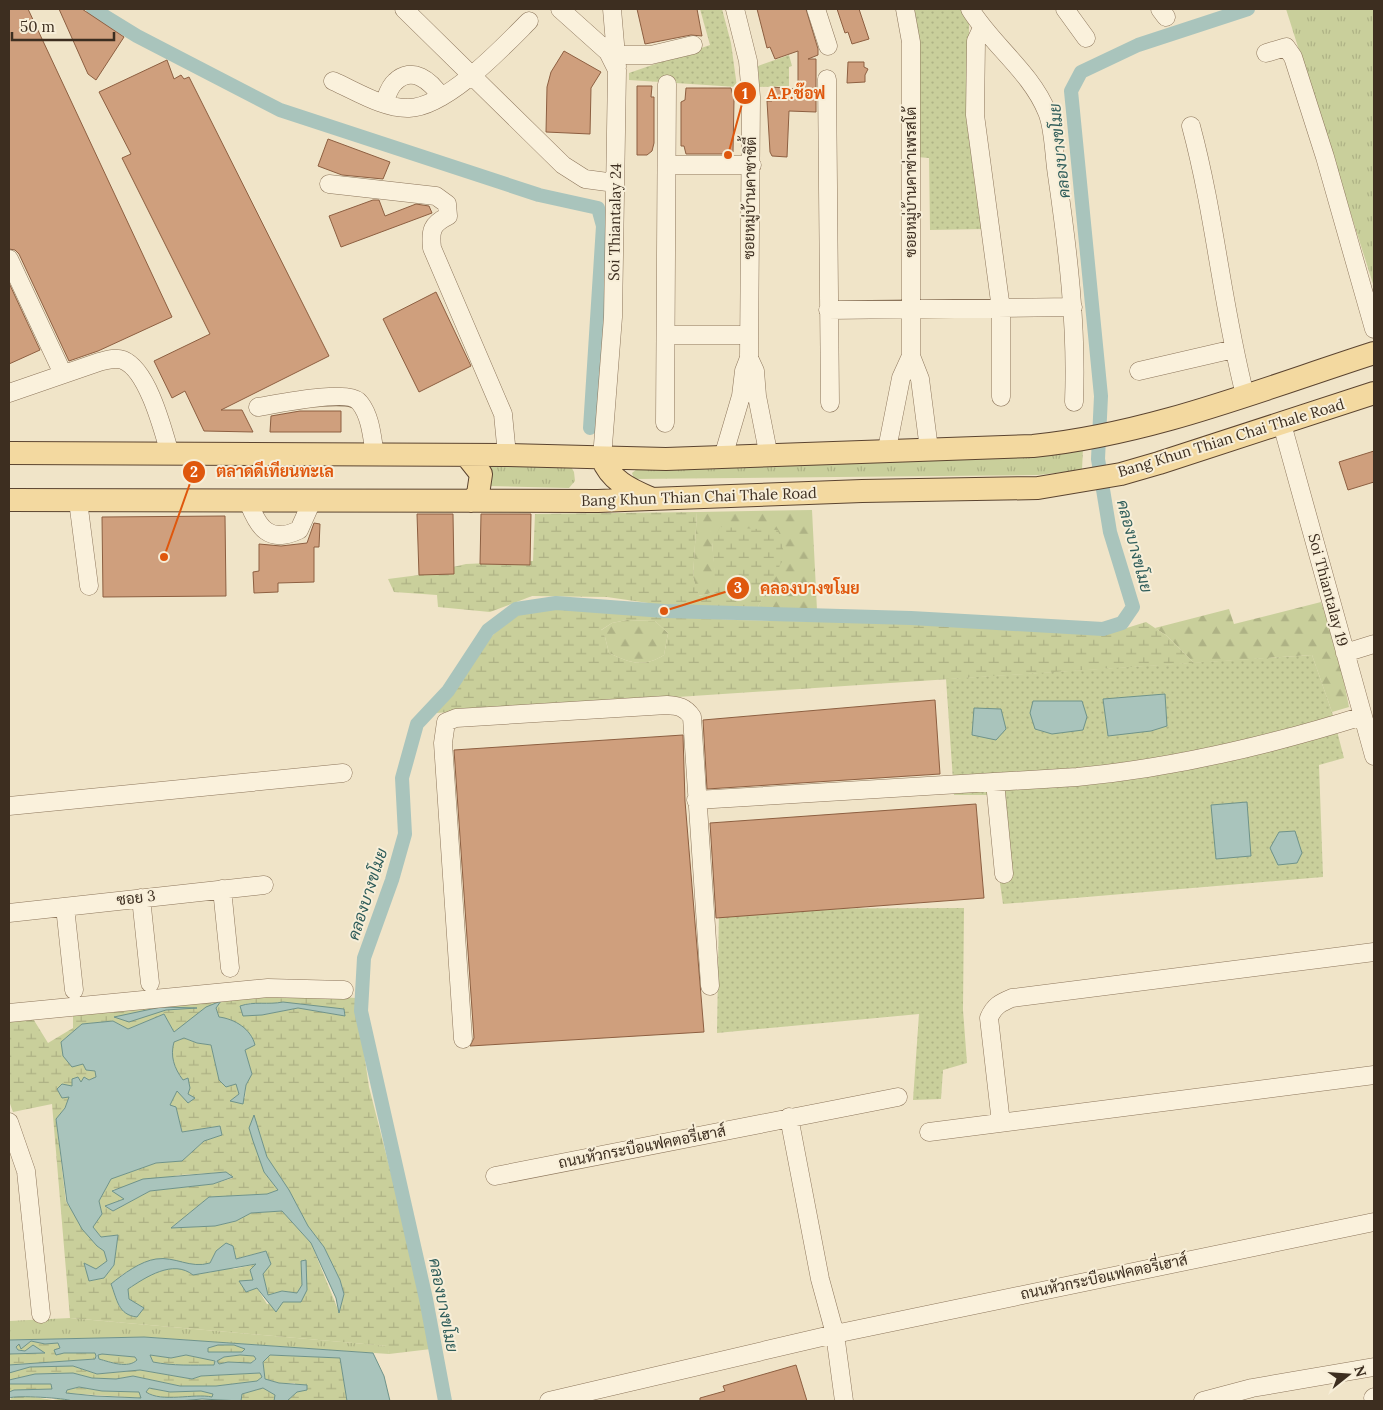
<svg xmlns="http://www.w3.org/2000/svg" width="1383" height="1410" font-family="Lora,Sarabun,serif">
  <defs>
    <pattern id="grass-tufts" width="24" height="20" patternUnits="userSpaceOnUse" patternTransform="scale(1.25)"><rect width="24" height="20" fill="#c9cf9b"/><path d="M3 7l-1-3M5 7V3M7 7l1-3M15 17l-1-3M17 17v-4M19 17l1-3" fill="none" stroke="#aeb285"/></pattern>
    <pattern id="forest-firs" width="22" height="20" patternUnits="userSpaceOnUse" patternTransform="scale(1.25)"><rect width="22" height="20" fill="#c9cf9b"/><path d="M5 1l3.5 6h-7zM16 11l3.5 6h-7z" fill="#aeb285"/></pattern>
    <pattern id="wetland-marsh" width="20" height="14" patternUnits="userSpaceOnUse" patternTransform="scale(1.25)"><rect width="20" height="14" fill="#c9cf9b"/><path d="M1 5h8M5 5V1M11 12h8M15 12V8" fill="none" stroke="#aeb285"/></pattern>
    <pattern id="park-dots" width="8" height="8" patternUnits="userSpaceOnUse" patternTransform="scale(1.25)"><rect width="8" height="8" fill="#c9cf9b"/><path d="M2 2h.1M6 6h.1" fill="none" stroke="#aeb285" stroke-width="1.8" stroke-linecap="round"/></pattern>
  </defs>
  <rect width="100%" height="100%" fill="#f0e4c8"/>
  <!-- grass -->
  <path fill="url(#grass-tufts)" d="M1286,9H1374V287Z
    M1083,448L1082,470L1038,475L634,479L632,473L637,469Z
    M570,465L574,472L575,481L569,488L488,486L487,466Z
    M70,1318L388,1346L389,1354L144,1337L9,1340V1321Z"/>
  <!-- forest -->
  <path fill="url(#forest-firs)" d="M812,510L817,610L758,607L769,585L712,542L717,592L698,596L693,577L697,512Z
    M1321,602L1338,652L1349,707L1332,712L1312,655L1194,663L1167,636L1155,628L1229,609L1234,624Z
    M627,620L655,621L668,633L664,655C643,668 630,663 609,653L605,637L600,631L612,623Z"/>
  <!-- wetland -->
  <path fill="url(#wetland-marsh)" fill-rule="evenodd" d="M697,512L693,577L699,596L716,592L712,542L720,527L778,530L785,556L758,607L662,605L607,597L532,596L490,612L438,607L437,595L394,592L388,579L419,575L466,564L533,561L535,514Z
    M552,608L735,620L887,623L1089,633L1117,631L1146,622L1167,636L1194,663L436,713C456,690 493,624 517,613C527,609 542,609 552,608ZM627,620L655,621L668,633L664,655C643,668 630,663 609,653L605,637L601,630L612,623Z
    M263,992L356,998L369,1087L408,1240L431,1349L389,1354L387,1346L70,1318L52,1104L13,1112L9,1101V1019L32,1017L48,1043L73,1028V1013ZM220,1002L216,1008L219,1017L248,1047L245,1050L252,1074L246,1085L245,1098L230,1101L239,1094L236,1083L219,1080L211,1045L197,1043L184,1038L174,1042C170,1056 174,1068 183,1080L188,1078V1094L177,1091L169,1106L176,1107L182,1132L220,1126L222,1135L204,1141L182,1161L156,1163L111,1179L99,1201L102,1214L93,1227L101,1237L118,1235L114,1265L104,1278L90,1281L84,1264L96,1270L107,1261L104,1251L97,1246L66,1202L56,1120C66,1108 73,1095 72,1079C82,1083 86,1081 96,1077L95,1071L84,1063L61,1042L82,1024L113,1021L128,1029L164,1014L174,1032ZM250,1003L344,1009L345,1016L298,1008L262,1015L240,1006ZM254,1116L267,1157L289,1190L308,1226L324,1247L340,1280L344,1294L339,1312L311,1243L282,1211L251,1213L236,1221L215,1226L171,1228L209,1197L267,1194L278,1190L264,1172ZM226,1172L233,1178L213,1184L150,1191L113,1211L105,1206L125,1199L112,1190L179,1175ZM216,1251L235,1259L266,1251L263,1274L268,1295L282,1291L297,1293L302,1285L301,1261L307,1290L283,1302L267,1304L257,1288L240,1281H253L257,1264L234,1269L228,1267L208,1273L175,1267L148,1275L128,1289L129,1299L119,1307L117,1298L121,1275L156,1259L197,1267L210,1263Z
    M31,1341L45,1344L58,1342L60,1348L56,1355L64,1353H95L96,1356L95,1359L9,1365V1354L44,1353L33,1345L25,1351L18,1350L16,1346L19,1344L21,1348Z
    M218,1345H234L246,1349L242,1352H208V1348Z
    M102,1354L135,1357L137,1360C128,1369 110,1362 99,1359L98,1355Z
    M150,1355L171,1358L186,1355L215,1361L214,1365C194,1365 173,1366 153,1362Z
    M240,1355L254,1356L256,1358L251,1363L228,1362L219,1364L217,1361L224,1357Z
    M269,1355L340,1358L347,1401H287L297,1392L295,1383H279L265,1379L263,1362Z
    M73,1366L97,1374L140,1370L192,1379L201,1376L260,1373L262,1377L257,1381L216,1386H180L133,1376L116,1379L92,1378L73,1373L35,1374L9,1380V1373C28,1363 53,1366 73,1366Z
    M17,1382L51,1384L53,1389L9,1392V1384Z
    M79,1387L102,1391L139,1392L141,1398L66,1393L67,1390Z
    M149,1388L170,1392L201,1391L214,1394L212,1397C192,1393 164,1403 146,1392Z
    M263,1388L275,1395L276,1400H240L242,1394Z
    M22,1395L53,1400L64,1398L72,1401H9L12,1397Z"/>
  <!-- park -->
  <path fill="url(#park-dots)" d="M700,9H722L731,43L737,87L629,80V73L710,45Z
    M912,9H965L969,24V69L985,229L930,230L929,158L917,157V23Z
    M789,55L792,66L789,67V86L759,87L758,66Z
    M1312,655L1332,712L1344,758L1319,765L1323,877L1003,904L987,795H954L946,679Z
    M964,908L963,1010L967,1063L943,1070L941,1099L913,1100L919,1014L717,1033L719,909Z"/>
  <!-- water -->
  <path fill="#a9c4bc" stroke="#6f938a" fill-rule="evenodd" d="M1165,694L1167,726L1151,731L1108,736L1103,699Z
    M1033,701H1082L1087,717L1083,730L1052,734L1035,729L1030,713Z
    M974,708L1001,709L1006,729L996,740L972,735Z
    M1247,802L1251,856L1216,859L1211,805Z
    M1295,831L1302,853L1297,863L1278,865L1270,848L1279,832Z
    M221,1001L216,1008L219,1017C235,1019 251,1029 255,1045L245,1050L252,1074L246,1085L243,1104L230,1101L239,1094L236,1084L226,1087L219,1080L211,1045L197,1043L184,1038L174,1042C170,1056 174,1068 183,1080L188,1078L190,1088L188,1094L195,1098L188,1103L177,1091L170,1105L176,1107L182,1132L220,1126L222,1135L204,1141L182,1161L156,1163L111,1179L99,1201L102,1214L93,1227L101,1237L118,1235L114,1265L104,1278L89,1281L84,1263L96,1269L107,1261L104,1251L97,1246L82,1229L67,1202L56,1119L65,1108L69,1097L62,1098L57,1089L62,1084L72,1086V1079L78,1077L81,1082L84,1077L89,1080L96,1077L95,1071L86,1070L83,1064L72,1067L63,1056L61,1042L82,1024L113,1021L128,1029L164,1014L174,1032L206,1007Z
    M283,1002L344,1009L345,1016L298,1008L262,1015L243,1016L240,1006C254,1001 268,1005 283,1002Z
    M161,1007L197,1008L166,1010L129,1022L114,1017Z
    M254,1115L267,1157L289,1190L308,1226L324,1247L340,1280L344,1294L339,1313L336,1298L311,1243L282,1211L251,1213L236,1221L215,1226L171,1228L209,1197L267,1194L278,1190L264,1172L253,1141L249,1128Z
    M226,1172L233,1177L213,1184L150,1191L113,1211L105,1206L124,1199L112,1191L143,1179Z
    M226,1243L233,1246L236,1259L266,1251L271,1264L263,1274L268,1295L282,1291L297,1293L302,1285L301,1261L306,1260L307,1290L301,1302H283L276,1312L257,1288L246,1292L239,1281L253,1280L250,1270L256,1264L193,1275C173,1259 146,1277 128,1289L129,1299L144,1308L137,1317C118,1315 117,1299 111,1284C123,1274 141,1261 156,1259C175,1256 190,1269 210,1263L216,1251Z
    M144,1337L373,1353L384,1376L390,1401H347L340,1358L270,1355L263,1362L265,1379L279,1383L307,1385V1390L297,1392L287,1401H274L275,1395L263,1388L242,1394L241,1401L202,1399L179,1401H72C66,1398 16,1395 9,1398V1392L14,1390L52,1389L51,1384H9V1380L35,1374L73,1373L92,1378L116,1379L133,1376L180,1386H216L257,1381L262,1377L260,1373L201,1376L192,1379L140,1370L97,1374L73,1366L30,1367L9,1373V1365L95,1359L96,1356L95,1353H64L56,1355L54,1350L60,1348L58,1343L45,1344L31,1341L21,1349L19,1344L16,1347L18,1350L25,1351L33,1345L45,1353L9,1354V1340ZM218,1345H234L245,1349L242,1352H208V1348ZM102,1354L135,1357L137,1360C128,1369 110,1362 99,1359L98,1355ZM150,1355L171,1358L186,1355L215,1361L214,1365C193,1365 173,1366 153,1362ZM240,1355L254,1356L256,1359L251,1363L228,1362L219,1364L217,1361L224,1357ZM79,1387L102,1391L139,1392L141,1398L96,1396L66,1393L67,1390ZM149,1388L170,1392L201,1391L213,1394L212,1397C194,1393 162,1403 146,1392Z"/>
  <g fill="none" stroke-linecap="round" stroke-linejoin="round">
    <!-- canal -->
    <path stroke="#a9c4bc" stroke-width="14" d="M93,9L137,36L280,110L539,195L598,208L603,226L590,428
      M445,1401L426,1299L361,1011L364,958L392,880L405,834L402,778L417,724L448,691L488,630L516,609L556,603L664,611L911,618L1103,629L1122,623L1133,607L1110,532L1098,459L1101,396L1071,91L1081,72L1138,45L1248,9"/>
  </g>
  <!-- building -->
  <path fill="#cf9f7d" stroke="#8d5f41" d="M9,9H28L172,317L98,351L69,361L19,254L15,250L9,249Z
    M59,9H82L124,37L96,80L88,74Z
    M637,9H697L702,36L691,35L645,44Z
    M757,9H806L818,49V55L808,59H816V112L789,111L787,157L772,156L770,152L767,101H772L771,87L798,89V51L775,59L770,47L767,48Z
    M837,9H859L869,39L852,44L848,32L845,33Z
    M564,51L601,72L591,88L590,134L546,132L547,87L551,72Z
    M167,60L174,79L181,75L184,79L189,77L329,356L221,410H242L253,432L204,431L185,391L172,398L154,361L210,334L122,158L131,154L99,92Z
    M848,62H864V67L868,69L865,75V82L847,83Z
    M637,86H652L651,97H654V143L652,151L647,155H637Z
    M686,88H731L734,100L733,152H729L728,154H686L684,146H681V102L685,100Z
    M328,139L390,162L383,179L342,175L318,166Z
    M373,200H379L385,216L416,204L429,206L432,213L341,247L329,216Z
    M9,283L40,350L9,364Z
    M436,292L471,366L419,392L383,319Z
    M300,411H341V432H270L271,416Z
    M1374,451V482L1348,490L1339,462Z
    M417,514H453L454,574L419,575Z
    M481,514H531L530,565L480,564Z
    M225,516L226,596L103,597L102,517Z
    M314,523L320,524L319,547H314V582L278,583V592L254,593L253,572L259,571V544L281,546L307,543Z
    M935,700L940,774L707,789L703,720Z
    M683,735L685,801L704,1032L470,1046L474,1038L454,750Z
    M976,804L984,898L716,918L710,823Z
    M796,1365L807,1401H700V1398L725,1391L723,1386Z"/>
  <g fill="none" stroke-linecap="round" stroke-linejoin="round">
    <!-- minor casing -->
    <g stroke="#8d765c" stroke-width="19">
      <path id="minor" d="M404,9L563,165L585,179L615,183
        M560,9L608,52L617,70L613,317L602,458
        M612,9L617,67
        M735,9L748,61L751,97L749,358L755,371L757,396L769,457
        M816,9L828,46
        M970,9C992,45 1031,72 1047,112C1054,128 1054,157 1057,175C1068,251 1077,325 1074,402
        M1065,9L1086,38
        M1160,9L1166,17
        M982,28L976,41L975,115L1001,309V397
        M1266,53L1286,47L1293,57L1325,157L1374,329
        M618,55H651L693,45
        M827,79L830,403
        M333,81C356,91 384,109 409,108C447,107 503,47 529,21
        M384,103C387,96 389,87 395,82C412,65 431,81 441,97
        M1191,126C1215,215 1222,306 1245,395
        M667,165H752
        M329,184L436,196L447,204L448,216C432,224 430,230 432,248L503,414L507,455
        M9,259L63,374
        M828,310L1073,307
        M666,335H748
        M911,356L920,379L929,449
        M1139,371L1234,349
        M9,393L99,362C107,360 115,357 123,360C148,370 163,430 170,454
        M258,407C277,404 350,388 360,403C371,417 372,438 375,455
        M665,423L667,84
        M1282,424L1374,756
        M887,449L901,378L911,356V42L905,9
        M723,457L741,396L744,371L749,358
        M78,501L89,586
        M248,501C258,528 269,544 299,530L312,501
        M1345,653L1374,644
        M995,782L1004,874
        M696,800L1077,777C1174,768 1270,745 1363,716
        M9,806L343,773
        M222,889L230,968
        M141,898L150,983
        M65,907L74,990
        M9,913L264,885
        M9,1013L268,988L344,990
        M463,1039L443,743L446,722L456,718L667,705C679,706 685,707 692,717L710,986
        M789,1117L820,1279L835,1334L844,1401
        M9,1122L26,1171L41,1314
        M1001,1123L989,1018C994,1006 1000,1003 1012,998L1374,952
        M929,1132L1374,1075
        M495,1176L898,1097
        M1373,1398L1374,1397
        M549,1401L835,1334L1374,1222
        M1203,1401L1252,1388L1374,1367"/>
    </g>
    <!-- major casing -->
    <g stroke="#5b4430" stroke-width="24">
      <path id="major" d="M9,453L507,455L666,459L1033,446C1151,434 1262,389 1374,353
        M466,455L481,474L478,494L471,501
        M602,458C610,480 629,489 650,498
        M9,500L598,501L862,491L1038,488L1121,474L1159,463L1374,393"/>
    </g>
    <!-- minor -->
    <use href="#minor" stroke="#faf1dc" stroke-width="18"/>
    <!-- major -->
    <use href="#major" stroke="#f3d9a0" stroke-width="22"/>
  </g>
  <g text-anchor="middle" stroke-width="4" stroke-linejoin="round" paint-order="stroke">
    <!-- street labels -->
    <g font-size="15" fill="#3d2e20" stroke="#f7eed8">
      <text transform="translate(911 182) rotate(-90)" y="5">ซอยหมู่บ้านคาซ่าเพรสโต้</text>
      <text transform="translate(750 198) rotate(-89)" y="5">ซอยหมู่บ้านคาซาซิตี้</text>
      <text transform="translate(615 222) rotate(-89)" y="5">Soi Thiantalay 24</text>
      <text transform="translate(1231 438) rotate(-17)" y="5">Bang Khun Thian Chai Thale Road</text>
      <text transform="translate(699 497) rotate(-2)" y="5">Bang Khun Thian Chai Thale Road</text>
      <text transform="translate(1328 590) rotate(75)" y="5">Soi Thiantalay 19</text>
      <text transform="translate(136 898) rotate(-7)" y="5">ซอย 3</text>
      <text transform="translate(642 1147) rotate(-11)" y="5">ถนนหัวกระบือแฟคตอรี่เฮาส์</text>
      <text transform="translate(1104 1277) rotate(-12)" y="5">ถนนหัวกระบือแฟคตอรี่เฮาส์</text>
    </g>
    <!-- water labels -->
    <g font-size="16" font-style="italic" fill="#2f5d5a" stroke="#f7eed8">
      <text transform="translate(1059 151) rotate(-96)" y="6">คลองบางขโมย</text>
      <text transform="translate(1135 546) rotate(75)" y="6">คลองบางขโมย</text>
      <text transform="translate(367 894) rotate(-72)" y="6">คลองบางขโมย</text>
      <text transform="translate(444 1305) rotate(79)" y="6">คลองบางขโมย</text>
    </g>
  </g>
  <!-- callouts -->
  <path fill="none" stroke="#df570d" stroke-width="2" d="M728 155L745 93M164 557L194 472M664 611L738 588"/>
  <g fill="#df570d" stroke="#f7eed8" stroke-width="2">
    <circle cx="728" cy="155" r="5"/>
    <circle cx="164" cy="557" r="5"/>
    <circle cx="664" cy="611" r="5"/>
    <circle cx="745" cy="93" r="12"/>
    <circle cx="194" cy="472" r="12"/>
    <circle cx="738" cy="588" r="12"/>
  </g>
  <g font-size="15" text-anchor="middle" font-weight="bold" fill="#fff">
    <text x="745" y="99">1</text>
    <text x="194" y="477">2</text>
    <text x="738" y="593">3</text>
  </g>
  <g font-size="16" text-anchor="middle" font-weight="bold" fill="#df570d" stroke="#f7eed8" stroke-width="4" stroke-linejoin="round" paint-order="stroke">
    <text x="796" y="99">A.P.ช๊อฟ</text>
    <text x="275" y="477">ตลาดดีเทียนทะเล</text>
    <text x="810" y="594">คลองบางขโมย</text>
  </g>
  <!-- border -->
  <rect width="1383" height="1410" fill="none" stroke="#3d2e20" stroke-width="20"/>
  <!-- north arrow -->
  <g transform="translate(1348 1375) rotate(73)" stroke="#f7eed8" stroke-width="4" paint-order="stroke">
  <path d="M0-4L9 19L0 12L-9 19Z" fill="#3d2e20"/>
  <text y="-8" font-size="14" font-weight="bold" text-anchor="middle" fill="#3d2e20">N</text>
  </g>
  <!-- scale -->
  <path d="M12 32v8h102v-8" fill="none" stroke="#3d2e20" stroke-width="2.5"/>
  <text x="20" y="32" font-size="15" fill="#3d2e20" stroke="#f7eed8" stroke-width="4" paint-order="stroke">50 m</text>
</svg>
